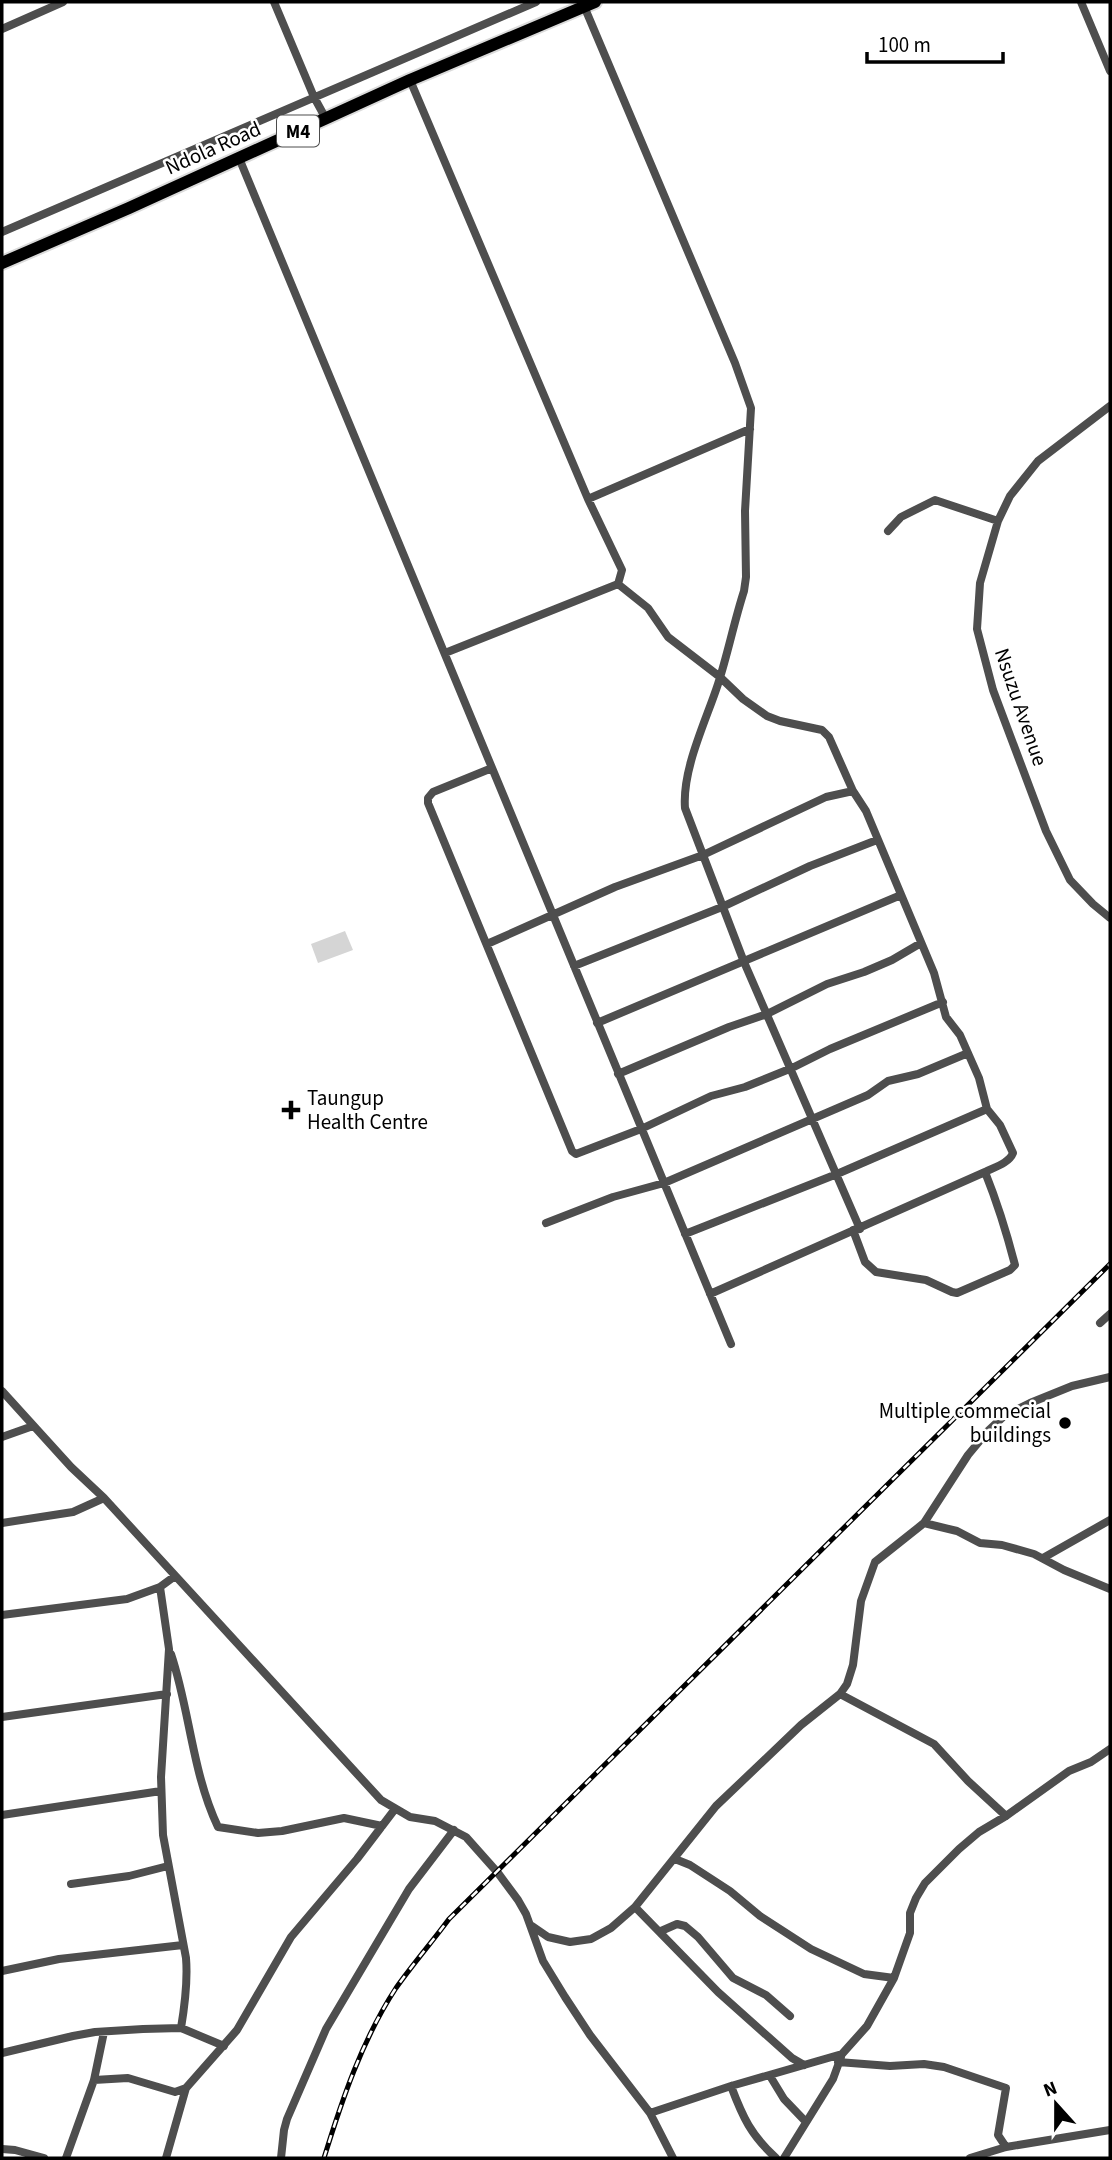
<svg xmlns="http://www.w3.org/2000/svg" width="1112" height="2160" font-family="'Source Sans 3',sans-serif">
  <rect width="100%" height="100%" fill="#fff"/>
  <!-- green -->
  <path fill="#d5d5d5" d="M345,931L353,950L318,963L311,944Z"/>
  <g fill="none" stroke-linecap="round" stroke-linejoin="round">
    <!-- primary casing -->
    <g stroke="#dbdbdb" stroke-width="16">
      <path id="primary" d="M2,263L129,208L410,80L595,2"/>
    </g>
    <!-- street -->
    <path stroke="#4e4e4e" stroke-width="8" d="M274,2L314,97L326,119
      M1081,2L1110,71
      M584,6L735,363L751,408L745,511L746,577L744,591C734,622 728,653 718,684C706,721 682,769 685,808L744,962L860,1229
      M2,29L63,2
      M410,80L588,499L622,570L618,584L445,653
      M239,158L731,1344
      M2,232L536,2
      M1110,406L1038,461L1010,496L998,521L980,583L977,629L993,690L1046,831L1070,880L1093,904L1110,918
      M588,499L750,429
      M888,531L901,517L935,500L998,521
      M618,584L648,608L668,637L720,677L743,699L767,716L780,721L822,730L829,737L853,791
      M492,768L433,792L428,798V803L572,1151L576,1154L641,1129L711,1096L745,1087L792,1068L830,1049L943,1002
      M487,944L615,887L703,855L826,797L853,791L866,811L934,973L946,1017L960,1035L979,1078L987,1109L1000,1125L1013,1153C1009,1163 995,1167 985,1172L710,1294
      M574,966L722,907L810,866L877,840
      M597,1023L901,895
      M618,1074L729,1027L767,1014L827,984L864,972L892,960L921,943
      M546,1223L613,1197L664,1183L868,1095L888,1081L918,1074L968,1053
      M853,1230L865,1262L876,1272L926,1280L952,1292L957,1293L1010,1270L1015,1265C1007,1234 997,1202 985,1172
      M685,1234L837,1174L987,1109
      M1100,1323L1110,1314
      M2,1391L71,1467L104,1498L381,1800L410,1817L435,1821L466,1837L498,1873L518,1900L526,1914L543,1961L565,1997L590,2035L650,2113L673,2158
      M2,1437L33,1426
      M2,1523L73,1512L104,1498
      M924,1523L957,1531L980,1543L1002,1545L1034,1554L1064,1570L1110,1589
      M1043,1558L1110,1520
      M175,1576L160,1587L169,1649L161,1777L163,1835L186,1958C188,1982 185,2004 181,2028
      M2,1615L127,1599L160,1587
      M171,1654C190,1711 192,1772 218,1827L258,1833L282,1831L344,1818L382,1826
      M840,1694L934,1744L968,1781L1006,1816
      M2,1717L167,1694
      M2,1815L161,1791
      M675,1859L690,1865L730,1891L760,1916L811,1949L864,1974L894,1978
      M71,1884L129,1876L168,1866
      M635,1907L718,1992L792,2058L804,2065
      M532,1926L548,1937L570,1942L591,1939L611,1928L635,1907L716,1806L801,1725L840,1694L847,1684L853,1665L861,1601L875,1562L924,1523L968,1455L988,1431L1004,1416L1030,1403L1072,1386L1110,1377
      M661,1931L677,1924L685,1926L698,1937L733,1978L766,1995L790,2016
      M2,1971L59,1959L183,1945
      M2,2053L73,2036L95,2032L143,2029L181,2028L224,2046
      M838,2062L890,2066L924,2064L944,2067L1006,2088L998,2135L1006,2147
      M770,2076L784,2099L806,2122
      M94,2080L128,2078L175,2092L186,2088L166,2158
      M731,2086C743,2118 751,2135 776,2158
      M186,2088L237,2030L291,1937L357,1859L395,1809
      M650,2113L731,2086L842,2054L867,2026L894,1978L910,1933V1913L916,1898L925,1883L959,1849L979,1832L1006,1816L1069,1771L1091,1762L1110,1749
      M2,2149L15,2150L44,2158
      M66,2158L94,2080L104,2032
      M281,2158L284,2130L287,2119L326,2029L409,1889L454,1830
      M784,2158L833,2079L841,2057
      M970,2158L1006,2147L1110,2130"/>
    <!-- primary -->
    <use href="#primary" stroke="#000" stroke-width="12"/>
    <!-- rail casing -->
    <g stroke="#000" stroke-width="5">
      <path id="rail" d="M324,2158C342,2100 362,2040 396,1988C413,1964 432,1942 449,1919L1110,1264"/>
    </g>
    <!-- rail -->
    <use href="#rail" stroke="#fff" stroke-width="2.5" stroke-dasharray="8" stroke-linecap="butt"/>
  </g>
  <!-- markers -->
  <g fill="#000" stroke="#fff" stroke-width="2.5">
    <path d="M287.5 1099.5h7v7h7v7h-7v7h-7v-7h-7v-7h7z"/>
    <circle cx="1065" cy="1423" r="7"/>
  </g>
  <g text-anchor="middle" stroke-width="5" stroke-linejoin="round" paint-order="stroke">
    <!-- shield labels -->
    <rect fill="#fff" stroke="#4c4c4c" stroke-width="2" x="277" y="115.5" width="42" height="31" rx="5"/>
    <g font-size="19" font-weight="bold" fill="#000">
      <text x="298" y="138">M4</text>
    </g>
    <!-- street labels -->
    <g font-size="21" fill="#000" stroke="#fff">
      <text transform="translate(213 148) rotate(-24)" y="7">Ndola Road</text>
      <text transform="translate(1021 707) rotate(71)" y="7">Nsuzu Avenue</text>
    </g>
    <!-- poi labels -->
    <g font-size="21" fill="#000" stroke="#fff" text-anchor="start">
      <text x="307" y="1105">Taungup<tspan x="307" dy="24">Health Centre</tspan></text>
      <text x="1051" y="1418" text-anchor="end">Multiple commecial<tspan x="1051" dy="24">buildings</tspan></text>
    </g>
  </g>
  <!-- border -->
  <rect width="1112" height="2160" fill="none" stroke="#000000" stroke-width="7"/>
  <!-- north arrow -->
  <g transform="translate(1056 2104) rotate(339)" stroke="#ffffff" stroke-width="5" paint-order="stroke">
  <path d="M0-5L12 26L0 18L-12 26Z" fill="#000000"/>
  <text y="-10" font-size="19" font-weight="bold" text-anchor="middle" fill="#000000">N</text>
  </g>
  <!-- scale -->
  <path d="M867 52v10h136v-10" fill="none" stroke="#000000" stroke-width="3.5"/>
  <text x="878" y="52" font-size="21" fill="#000000" stroke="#ffffff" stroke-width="5" paint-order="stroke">100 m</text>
</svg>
